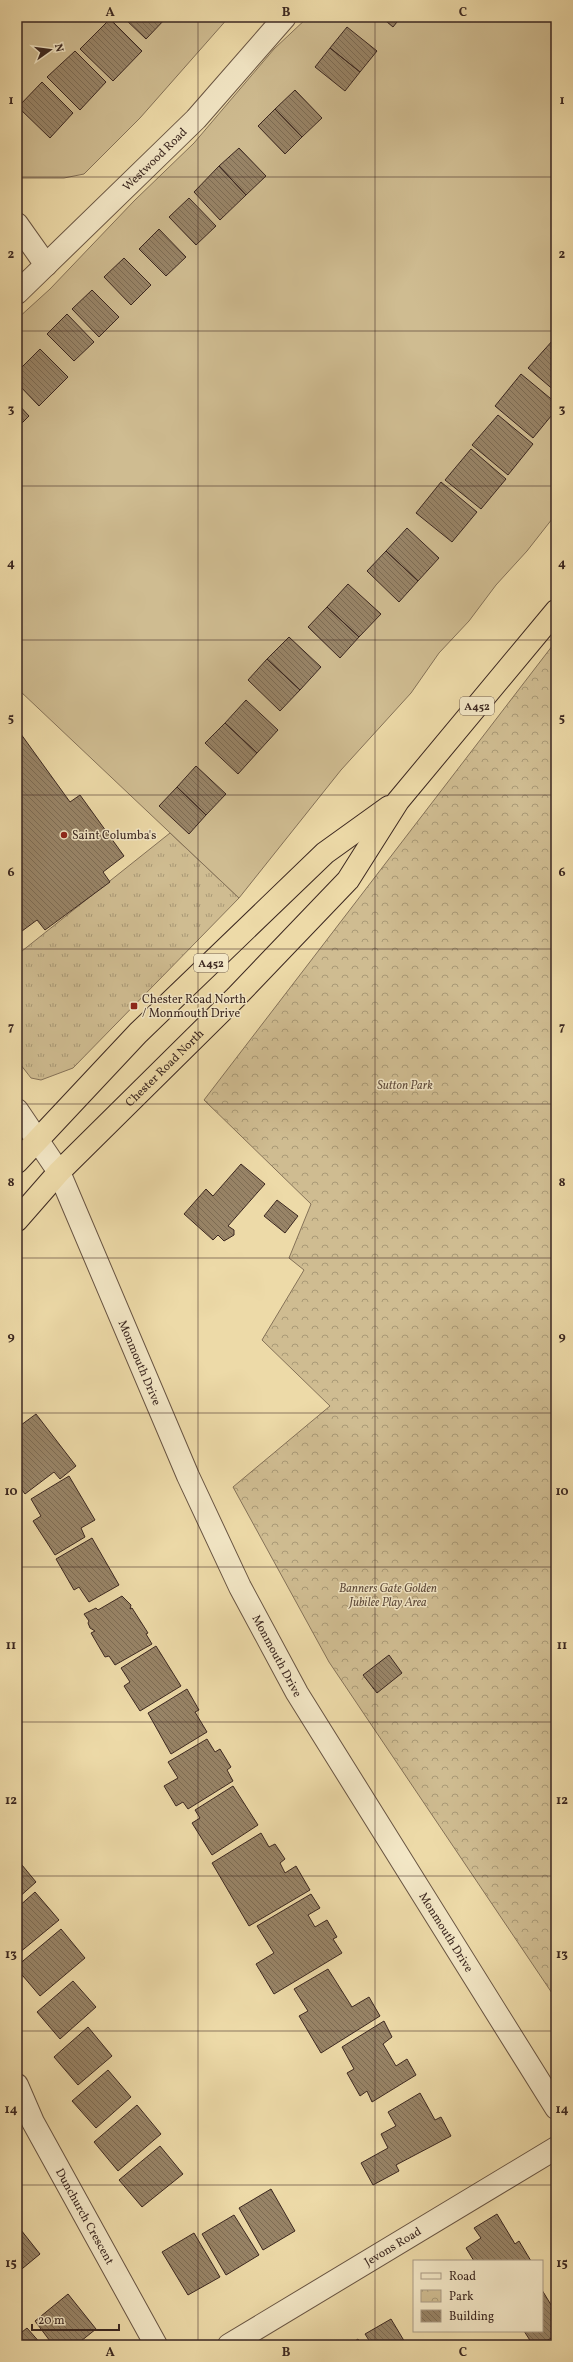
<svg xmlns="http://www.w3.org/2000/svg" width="573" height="2362" font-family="Vollkorn,serif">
  <defs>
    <pattern id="grass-tufts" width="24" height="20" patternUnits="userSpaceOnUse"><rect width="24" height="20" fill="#cfbc91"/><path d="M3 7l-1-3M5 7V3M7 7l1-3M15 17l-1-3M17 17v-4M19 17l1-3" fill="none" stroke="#a99976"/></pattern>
    <pattern id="park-crowns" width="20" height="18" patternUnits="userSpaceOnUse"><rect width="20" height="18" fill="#cfbc91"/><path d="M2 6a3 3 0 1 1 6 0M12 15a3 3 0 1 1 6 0" fill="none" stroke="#a99976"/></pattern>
    <pattern id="building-back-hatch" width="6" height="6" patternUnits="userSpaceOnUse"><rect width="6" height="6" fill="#988467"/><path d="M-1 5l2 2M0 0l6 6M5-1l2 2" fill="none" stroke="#7d6c54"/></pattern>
  </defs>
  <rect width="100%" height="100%" fill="#eddaa8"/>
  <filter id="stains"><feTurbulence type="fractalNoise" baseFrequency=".005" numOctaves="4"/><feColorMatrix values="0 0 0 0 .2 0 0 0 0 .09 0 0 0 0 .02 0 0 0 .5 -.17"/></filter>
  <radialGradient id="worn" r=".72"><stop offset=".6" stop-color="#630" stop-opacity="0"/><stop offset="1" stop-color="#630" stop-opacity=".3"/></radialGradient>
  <!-- grass -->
  <path fill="url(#grass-tufts)" stroke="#857258" d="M170,833L239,898L73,1068L41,1080L31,1078L17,1060V955Z"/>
  <!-- park -->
  <path fill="url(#park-crowns)" stroke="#857258" d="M556,641V1999L329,1662L233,1487L330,1406L262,1340L304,1270L289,1258L311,1204L204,1100Z"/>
  <!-- garden -->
  <path fill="#cfbc91" stroke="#857258" d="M17,17H229L140,118L84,174L64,178H21L17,175Z
    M308,17H556V514L527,551L496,585L469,621L439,653L411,693L341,770L239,898L20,691L17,694V319L50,289L134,201L194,143L274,49Z"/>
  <!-- building -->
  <path fill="url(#building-back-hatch)" stroke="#3b2720" d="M123,17H167L146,39Z
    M381,17H401L393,27Z
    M110,19L142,51L113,81L80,49Z
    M347,27L377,51L360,72L330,48Z
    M330,48L360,72L345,91L315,67Z
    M75,51L106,82L80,110L47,77Z
    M42,82L73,113L50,138L18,107Z
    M295,90L322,118L302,137L275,109Z
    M275,109L302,137L285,154L258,126Z
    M239,148L266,176L246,195L219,166Z
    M219,166L246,195L220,220L194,192Z
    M189,198L216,226L196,245L169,217Z
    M159,229L186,257L166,276L139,249Z
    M124,258L151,285L131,305L104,277Z
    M92,290L119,317L99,337L72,309Z
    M67,314L94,342L74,361L47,334Z
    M553,340L556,343V392L528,368Z
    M40,349L68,377L39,406L17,383V372Z
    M521,374L556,403V410L533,438L495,406Z
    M17,403L29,416L17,428Z
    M498,415L533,444L508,475L472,445Z
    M471,449L506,479L481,509L445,480Z
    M441,482L477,512L452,542L416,513Z
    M407,528L439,558L418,581L386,551Z
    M386,551L418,581L399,602L367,571Z
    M348,584L381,614L359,637L327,607Z
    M327,607L359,637L340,658L308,627Z
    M289,637L321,667L300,690L267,659Z
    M267,659L300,690L280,711L248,680Z
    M246,700L278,730L257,753L225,723Z
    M225,723L257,753L238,774L205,743Z
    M18,730L70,802L80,795L124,856L103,872L110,882L45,930L37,920L18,934L17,841L22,838L17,831Z
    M196,766L226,794L206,815L177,787Z
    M177,787L206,815L189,834L159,806Z
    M241,1164L265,1184L228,1226L234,1230V1235L224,1241L218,1235L213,1240L184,1214L206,1189L213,1196Z
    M277,1200L298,1216L285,1233L264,1216Z
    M36,1414L76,1466L60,1479L54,1472L25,1494L17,1483V1428Z
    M69,1476L95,1520L81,1528L85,1537L55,1555L33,1521L41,1516L31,1499Z
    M92,1538L119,1585L89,1602L79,1587L74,1590L56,1559Z
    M122,1596L131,1605L130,1609L132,1608L148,1633L146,1634L152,1644L115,1665L109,1656L105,1657L91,1633L95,1631L90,1628L88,1623L89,1621L84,1614L96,1608L98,1610Z
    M156,1646L181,1686L140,1711L124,1686L130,1682L121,1668Z
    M389,1655L402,1673L377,1693L363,1675Z
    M187,1689L199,1710L195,1712L207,1732L171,1754L148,1713Z
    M207,1739L215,1752L220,1749L231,1767L227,1770L233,1781L188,1809L183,1802L176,1806L164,1786L178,1778L168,1762Z
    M233,1786L258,1825L212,1855L192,1823L200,1818L195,1810Z
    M261,1833L269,1847L275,1844L285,1859L280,1863L285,1873L296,1866L310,1890L249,1926L212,1863Z
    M17,1859L36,1882L17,1899Z
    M35,1892L59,1920L19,1953L17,1950V1908Z
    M311,1894L320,1908L308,1915L315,1927L327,1920L337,1937L333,1939L342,1953L274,1994L256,1964L274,1953L257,1926Z
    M61,1929L85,1958L40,1996L17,1969V1966Z
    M328,1969L352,2007L369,1997L380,2016L321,2053L299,2016L308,2011L294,1989Z
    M73,1981L96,2007L60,2039L37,2012Z
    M384,2021L392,2037L383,2044L396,2066L407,2059L416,2075L372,2102L367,2091L360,2096L347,2073L354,2069L342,2047Z
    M88,2027L112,2056L78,2085L54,2057Z
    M108,2070L131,2097L96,2128L72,2101Z
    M420,2093L435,2120L441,2117L451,2136L396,2165L399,2171L373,2185L361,2163L388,2148L381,2134L396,2126L388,2112Z
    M137,2105L161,2134L118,2171L94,2142Z
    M160,2146L183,2174L142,2207L119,2180Z
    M271,2189L295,2231L263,2250L239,2208Z
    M497,2214L515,2244L519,2241L531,2261H474L466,2248L481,2238L474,2228Z
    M234,2215L259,2255L226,2275L202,2234Z
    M17,2225L40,2254L17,2273Z
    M194,2233L220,2277L188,2295L162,2252Z
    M542,2290L556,2313V2335L540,2345H533L524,2331H542Z
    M68,2294L96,2329L76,2345H53L35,2321Z
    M391,2319L406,2344L372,2345L365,2334Z
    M27,2328L42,2345H17V2336Z
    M358,2339L362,2345H349Z"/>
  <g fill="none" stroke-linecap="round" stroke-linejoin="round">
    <!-- minor casing -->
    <g stroke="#685442" stroke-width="24">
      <g id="minor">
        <path d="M17,224L46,265"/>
        <path id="s1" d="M17,293L196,119L285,17"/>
        <path id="s2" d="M17,2085L33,2122L156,2345"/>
        <path id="s3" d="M229,2345L556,2148"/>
      </g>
    </g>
    <!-- tertiary casing -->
    <g stroke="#685442" stroke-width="24">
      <g id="tertiary">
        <path id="s4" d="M17,1110L59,1172L188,1476L240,1587L297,1693L556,2108"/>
      </g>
    </g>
    <!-- trunk casing -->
    <g stroke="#3b2720" stroke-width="24">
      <g id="trunk">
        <path d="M17,1162L138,1033L325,853L389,807"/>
        <path id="s5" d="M17,1220L59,1172L236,997L348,880L398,801L556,611"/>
      </g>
    </g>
    <!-- minor -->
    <use href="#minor" stroke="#f3e7c6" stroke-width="22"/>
    <!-- tertiary -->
    <use href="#tertiary" stroke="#f3e7c6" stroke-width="22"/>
    <!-- trunk -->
    <use href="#trunk" stroke="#eddaa8" stroke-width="22"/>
  </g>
  <!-- grid -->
  <path fill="none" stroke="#3b2720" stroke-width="1" stroke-opacity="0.55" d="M198,17V2345M375,17V2345M17,177H556M17,331H556M17,486H556M17,640H556M17,795H556M17,949H556M17,1104H556M17,1258H556M17,1413H556M17,1567H556M17,1722H556M17,1876H556M17,2031H556M17,2185H556"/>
  <!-- markers -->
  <g fill="#8f2418" stroke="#f3e7c6" stroke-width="1.5">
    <circle cx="64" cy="835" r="4"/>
    <rect x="130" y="1002" width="8" height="8" rx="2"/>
  </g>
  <g text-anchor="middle" stroke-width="3" stroke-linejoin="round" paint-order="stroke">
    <!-- shield labels -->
    <g fill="#f3e7c6" stroke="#726152" stroke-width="1">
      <rect x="460" y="697" width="34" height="18" rx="3"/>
      <rect x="194" y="954" width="34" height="18" rx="3"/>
    </g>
    <g font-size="11" font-weight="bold" fill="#3b2720">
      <text x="477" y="710">A452</text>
      <text x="211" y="967">A452</text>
    </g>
    <!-- street labels -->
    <g font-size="12" fill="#3b2720" stroke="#f3e7c6">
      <text dy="4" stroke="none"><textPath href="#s1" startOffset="192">Westwood Road</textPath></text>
      <text dy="4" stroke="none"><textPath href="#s5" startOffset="212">Chester Road North</textPath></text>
      <text dy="4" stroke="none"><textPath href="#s4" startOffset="282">Monmouth Drive</textPath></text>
      <text dy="4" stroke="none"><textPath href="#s4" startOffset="606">Monmouth Drive</textPath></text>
      <text dy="4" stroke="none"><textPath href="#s4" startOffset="930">Monmouth Drive</textPath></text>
      <text dy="4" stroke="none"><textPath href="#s2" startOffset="148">Dunchurch Crescent</textPath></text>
      <text dy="4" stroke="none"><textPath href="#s3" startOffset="191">Jevons Road</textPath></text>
    </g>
    <!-- poi labels -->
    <g font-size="12" fill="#3b2720" stroke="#f3e7c6" text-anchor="start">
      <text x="72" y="839">Saint Columba's</text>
      <text x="142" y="1003">Chester Road North<tspan x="142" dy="14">/ Monmouth Drive</tspan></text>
    </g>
    <!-- park labels -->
    <g font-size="12" font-style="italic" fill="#604c3c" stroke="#f3e7c6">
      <text x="405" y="1089">Sutton Park</text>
      <text x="388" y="1592">Banners Gate Golden<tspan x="388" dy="14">Jubilee Play Area</tspan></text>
    </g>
  </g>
  <!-- margin -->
  <rect width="573" height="2362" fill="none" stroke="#eddaa8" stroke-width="44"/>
  <!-- legend -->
  <rect x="413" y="2260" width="130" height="72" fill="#f3e7c6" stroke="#a99a84"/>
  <rect x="421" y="2273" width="20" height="6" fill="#f3e7c6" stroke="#a99a84"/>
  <text x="449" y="2280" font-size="12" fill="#3b2720">Road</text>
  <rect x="421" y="2290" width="20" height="12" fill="url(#park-crowns)" stroke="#a99a84"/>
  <text x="449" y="2300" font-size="12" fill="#3b2720">Park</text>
  <rect x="421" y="2310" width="20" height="12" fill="url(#building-back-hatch)" stroke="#a99a84"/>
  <text x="449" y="2320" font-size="12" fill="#3b2720">Building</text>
  <!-- north arrow -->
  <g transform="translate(50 50) rotate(76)" stroke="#f3e7c6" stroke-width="3" paint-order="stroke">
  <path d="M0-3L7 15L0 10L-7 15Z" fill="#3b2720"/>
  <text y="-6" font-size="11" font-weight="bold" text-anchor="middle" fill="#3b2720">N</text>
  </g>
  <!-- scale -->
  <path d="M32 2324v6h87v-6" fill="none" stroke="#3b2720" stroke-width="2"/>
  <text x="38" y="2324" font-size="12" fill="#3b2720" stroke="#f3e7c6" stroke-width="3" paint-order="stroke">20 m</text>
  <rect x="22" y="22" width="529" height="2318" fill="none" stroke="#3b2720" stroke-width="1.5"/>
  <g font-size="13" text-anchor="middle" font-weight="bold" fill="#3b2720">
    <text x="110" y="16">A</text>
    <text x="286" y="16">B</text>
    <text x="463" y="16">C</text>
    <text x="11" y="104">1</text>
    <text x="562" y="104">1</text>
    <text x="11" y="258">2</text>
    <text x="562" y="258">2</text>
    <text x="11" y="413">3</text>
    <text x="562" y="413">3</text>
    <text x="11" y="567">4</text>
    <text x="562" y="567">4</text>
    <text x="11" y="722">5</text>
    <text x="562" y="722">5</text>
    <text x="11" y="876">6</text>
    <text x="562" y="876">6</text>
    <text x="11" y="1031">7</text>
    <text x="562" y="1031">7</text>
    <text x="11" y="1186">8</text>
    <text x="562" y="1186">8</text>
    <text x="11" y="1340">9</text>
    <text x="562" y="1340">9</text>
    <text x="11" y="1495">10</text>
    <text x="562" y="1495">10</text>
    <text x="11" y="1649">11</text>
    <text x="562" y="1649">11</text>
    <text x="11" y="1804">12</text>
    <text x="562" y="1804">12</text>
    <text x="11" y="1958">13</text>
    <text x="562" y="1958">13</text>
    <text x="11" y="2113">14</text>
    <text x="562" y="2113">14</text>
    <text x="11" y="2267">15</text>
    <text x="562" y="2267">15</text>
    <text x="110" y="2356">A</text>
    <text x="286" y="2356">B</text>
    <text x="463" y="2356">C</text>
  </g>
  <rect width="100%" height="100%" filter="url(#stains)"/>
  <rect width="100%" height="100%" fill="url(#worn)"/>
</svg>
